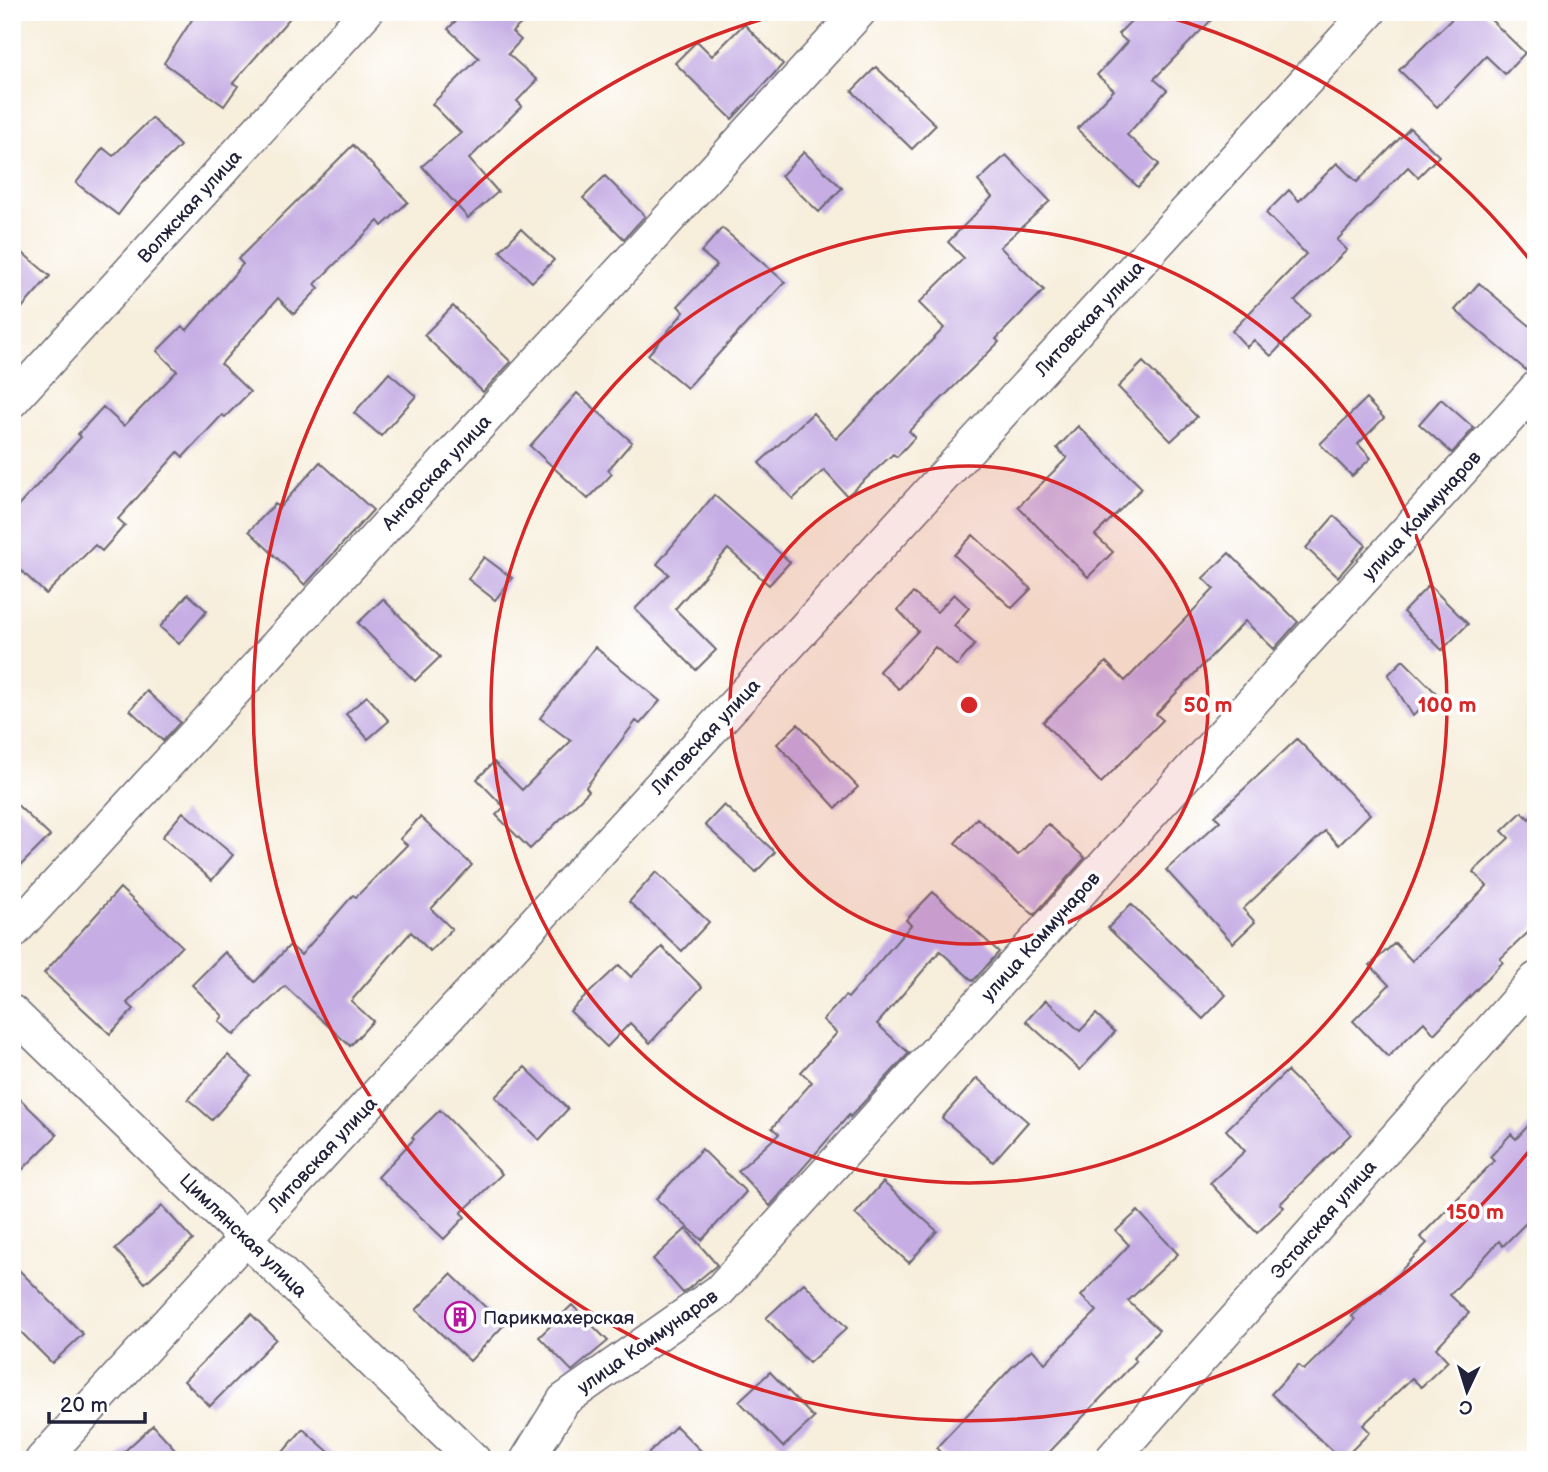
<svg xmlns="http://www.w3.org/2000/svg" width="1548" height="1472" font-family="'Balsamiq Sans',sans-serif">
  <rect width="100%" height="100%" fill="#fff"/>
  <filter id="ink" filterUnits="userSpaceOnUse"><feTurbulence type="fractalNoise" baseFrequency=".0143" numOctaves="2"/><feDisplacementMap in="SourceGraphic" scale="14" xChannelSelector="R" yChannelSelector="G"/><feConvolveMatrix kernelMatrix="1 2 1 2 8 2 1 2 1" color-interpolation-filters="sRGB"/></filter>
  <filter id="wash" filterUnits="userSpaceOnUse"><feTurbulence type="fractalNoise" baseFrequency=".00686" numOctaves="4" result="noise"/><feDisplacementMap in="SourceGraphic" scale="28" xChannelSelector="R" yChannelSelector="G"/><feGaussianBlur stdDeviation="1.57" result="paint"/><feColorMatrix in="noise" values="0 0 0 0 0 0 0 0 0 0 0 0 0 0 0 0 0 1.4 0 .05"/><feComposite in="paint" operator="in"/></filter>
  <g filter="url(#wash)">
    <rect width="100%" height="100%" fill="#f7eedc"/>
    <g id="blocks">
      <!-- building -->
      <path fill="#c6aee4" d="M197,12H295L233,83L238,86L224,106L164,63Z
        M464,12H534L512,32L521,40L508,54L537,80L517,101L522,106L469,159L498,192L468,218L422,166L461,133L432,104L479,58L448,29Z
        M1140,12H1219L1154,79L1167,90L1127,135L1159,164L1138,187L1077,129L1114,90L1097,75L1127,42L1118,34Z
        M1459,12H1483L1525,53L1505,74L1486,56L1437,107L1399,70Z
        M744,24L783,64L732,119L675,63L697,41L712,56Z
        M876,67L936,125L912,149L852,91Z
        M152,118L180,146L144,181L118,215L76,183L103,148L113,156Z
        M1410,128L1439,156L1418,177L1408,167L1337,240L1347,250L1295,301L1310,315L1271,356L1254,340L1247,347L1232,331L1306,254L1266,213L1289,190L1299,201L1337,163L1357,182Z
        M353,145L408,202L382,226L378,221L315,284L319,288L294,314L278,298L221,364L250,392L225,417L222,415L183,457L178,452L118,519L125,525L102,551L95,545L46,594L12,562V513L81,437L78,434L103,407L124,426L177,371L157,351L182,326L187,330L243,264L238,259Z
        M804,152L842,188L819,212L781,176Z
        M1006,155L1050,201L1000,247L1044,290L996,339L999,342L909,431L915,437L897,457L893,454L847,496L824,470L793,499L759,463L813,413L836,439L944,328L919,303L964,258L948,242L992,197L978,181Z
        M605,176L645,216L624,239L583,198Z
        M722,228L785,282L687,388L648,355L684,312L678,306L717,265L701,252Z
        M521,229L554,260L532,282L500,251Z
        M12,244L50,276L12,319Z
        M1479,283L1536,331V369L1527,371L1455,310Z
        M453,306L511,362L483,392L424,335Z
        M1143,362L1197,417L1171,441L1118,387Z
        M389,373L416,396L381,436L354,413Z
        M577,393L632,442L608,470L612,474L588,499L530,446Z
        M1366,399L1384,418L1358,444L1371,458L1352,476L1320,444Z
        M1441,399L1474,428L1452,453L1419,424Z
        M1078,426L1142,488L1095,535L1113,552L1088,577L1018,507L1067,458L1057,448Z
        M320,462L373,510L305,585L249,531L275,504L279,508Z
        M714,495L790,562L769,585L728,549L675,609L716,650L696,670L635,609L669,574L657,564Z
        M1334,516L1366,545L1338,577L1306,548Z
        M973,535L1031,589L1012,608L954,555Z
        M1229,553L1298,622L1274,649L1245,621L1156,714L1163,720L1101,783L1043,722L1106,662L1125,681L1214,589L1203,578Z
        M484,557L512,578L495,600L468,579Z
        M1429,585L1468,624L1442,650L1403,612Z
        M913,593L937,612L954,594L969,608L954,626L975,644L957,666L935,647L899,689L879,671L918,631L898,610Z
        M188,594L207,611L179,644L160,627Z
        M383,599L440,657L415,681L358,623Z
        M595,647L660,701L640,724L636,721L586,787L589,791L530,849L496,815L504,807L477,779L494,762L522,790L571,741L540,718Z
        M1403,660L1436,693L1413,716L1388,675Z
        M147,691L180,722L163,741L130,710Z
        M367,696L389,721L368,739L346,714Z
        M798,724L858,787L836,808L777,744Z
        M1297,739L1370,814L1339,845L1325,831L1243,909L1255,922L1233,943L1166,870L1220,821L1215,816Z
        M12,800L50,836L12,874Z
        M724,805L775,852L756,872L705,825Z
        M183,812L233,855L212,880L162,837Z
        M1522,812L1529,819L1536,812V925L1500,959L1503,962L1434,1034L1424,1022L1388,1057L1353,1021L1389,985L1370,965L1395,943L1412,961L1487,886L1473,872L1509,838L1502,831Z
        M420,817L472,865L431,909L452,929L430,951L411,932L351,1001L373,1021L350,1046L285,986L234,1035L219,1021L223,1016L192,985L225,952L255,982L290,945L301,955L353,895L356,897L407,845L400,839Z
        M977,818L1018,855L1048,824L1085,858L1034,915L955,843Z
        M656,872L709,922L682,951L629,902Z
        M120,888L182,946L127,1003L134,1009L110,1034L44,973Z
        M933,892L999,952L973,981L940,951L877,1024L909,1053L850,1117L849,1115L770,1206L738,1171L779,1134L772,1128L812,1082L801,1072L837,1033L823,1020L845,996L848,998L911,925L906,920Z
        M1131,904L1226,995L1203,1019L1108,928Z
        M662,947L702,987L650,1043L630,1023L607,1047L570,1011L619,965L631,977Z
        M1046,1000L1080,1031L1096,1014L1115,1032L1080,1070L1026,1021Z
        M228,1055L251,1076L212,1120L188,1099Z
        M525,1067L568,1109L539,1140L495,1097Z
        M1287,1071L1351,1134L1280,1204L1284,1207L1257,1233L1210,1183L1245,1151L1226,1130Z
        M977,1078L1028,1122L993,1162L942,1118Z
        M12,1091L57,1135L12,1180Z
        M440,1110L502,1174L461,1213L465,1217L444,1239L378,1177L414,1139L412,1137Z
        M1536,1117V1213L1503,1246L1499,1241L1450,1295L1469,1313L1436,1348L1448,1361L1421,1387L1412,1378L1363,1425L1370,1432L1342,1460L1271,1394L1298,1365L1304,1370L1355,1320L1352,1316L1379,1291L1381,1292L1427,1243L1420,1237L1494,1161L1490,1157L1511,1134L1516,1139Z
        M702,1149L746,1192L702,1240L656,1199Z
        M883,1182L937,1231L909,1263L855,1214Z
        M162,1206L193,1240L145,1283L115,1249Z
        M1138,1211L1178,1254L1128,1301L1159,1330L1133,1358L1136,1361L1042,1460H949L936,1448L1012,1367L1032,1349L1045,1363L1097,1311L1081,1296L1129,1245L1116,1231Z
        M686,1229L717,1265L683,1293L653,1259Z
        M12,1263L83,1334L52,1363L12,1323Z
        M451,1274L504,1325L470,1361L416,1310Z
        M804,1283L847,1328L809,1363L766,1318Z
        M572,1305L608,1341L572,1371L539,1337Z
        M251,1314L276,1339L210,1406L184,1381Z
        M770,1372L814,1418L783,1447L739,1401Z
        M153,1425L185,1460H115Z
        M676,1426L710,1460H642Z
        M303,1429L338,1460H276Z"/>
    </g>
  </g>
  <g filter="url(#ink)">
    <use href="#blocks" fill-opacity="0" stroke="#6d6973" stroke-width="2"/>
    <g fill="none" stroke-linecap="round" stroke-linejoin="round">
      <!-- minor casing -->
      <g stroke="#6d6973" stroke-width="36">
        <path id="minor" d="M12,401L366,12
          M12,933L859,12
          M12,1012L474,1460
          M42,1460L1369,12
          M527,1460L564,1400L719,1291L1536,388
          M1111,1460L1536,979"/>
      </g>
      <!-- minor -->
      <use href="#minor" stroke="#fff" stroke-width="33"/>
    </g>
  </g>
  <!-- distance rings -->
  <circle cx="969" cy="705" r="239" fill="#d62828" fill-opacity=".12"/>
  <g fill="none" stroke="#d62828" stroke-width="3.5">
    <circle cx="969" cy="705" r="239"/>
    <circle cx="969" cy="705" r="478"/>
    <path d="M1533 1146A716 716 0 1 1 784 13M1154 13A716 716 0 0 1 1533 264"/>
  </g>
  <!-- icons -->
  <defs>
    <g id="building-ring" transform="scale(1.575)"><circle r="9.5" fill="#fff" stroke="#b5179e" stroke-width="1.5"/><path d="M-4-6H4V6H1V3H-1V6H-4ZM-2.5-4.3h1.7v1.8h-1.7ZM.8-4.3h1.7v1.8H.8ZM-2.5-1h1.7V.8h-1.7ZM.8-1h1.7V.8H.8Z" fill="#b5179e"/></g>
  </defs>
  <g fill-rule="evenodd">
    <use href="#building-ring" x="460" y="1317"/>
  </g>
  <g text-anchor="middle" stroke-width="7" stroke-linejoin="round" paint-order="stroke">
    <!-- street labels -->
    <g font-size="19" fill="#22223b" stroke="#fff">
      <text transform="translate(189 206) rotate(-48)" y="7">Волжская улица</text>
      <text transform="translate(1089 318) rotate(-47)" y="7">Литовская улица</text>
      <text transform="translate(436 472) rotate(-47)" y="7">Ангарская улица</text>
      <text transform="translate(1421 515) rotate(-48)" y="7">улица Коммунаров</text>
      <text transform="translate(705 736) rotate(-47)" y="7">Литовская улица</text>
      <text transform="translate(1040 936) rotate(-48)" y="7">улица Коммунаров</text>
      <text transform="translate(322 1154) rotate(-47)" y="7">Литовская улица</text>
      <text transform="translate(1323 1219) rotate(-49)" y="7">Эстонская улица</text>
      <text transform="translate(244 1235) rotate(44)" y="7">Цимлянская улица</text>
      <text transform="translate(647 1341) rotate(-35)" y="7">улица Коммунаров</text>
    </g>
    <!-- poi labels -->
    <g font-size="19" fill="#22223b" stroke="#fff" text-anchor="start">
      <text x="483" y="1324">Парикмахерская</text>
    </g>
  </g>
  <circle cx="969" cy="705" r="10" fill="#d62828" stroke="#fff" stroke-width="3.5"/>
  <g font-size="21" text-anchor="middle" font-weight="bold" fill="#d62828" stroke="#fff" stroke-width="7" stroke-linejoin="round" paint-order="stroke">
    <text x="1208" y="712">50 m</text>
    <text x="1447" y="712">100 m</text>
    <text x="1475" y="1219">150 m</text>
  </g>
  <!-- margin -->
  <rect width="1548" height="1472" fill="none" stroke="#fff" stroke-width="42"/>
  <!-- north arrow -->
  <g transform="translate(1467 1391) rotate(184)" stroke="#ffffff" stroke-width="5" paint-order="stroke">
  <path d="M0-5L12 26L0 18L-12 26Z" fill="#22223b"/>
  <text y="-10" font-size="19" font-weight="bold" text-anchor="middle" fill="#22223b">С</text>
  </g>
  <!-- scale -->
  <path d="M49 1412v10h96v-10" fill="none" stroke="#22223b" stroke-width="3.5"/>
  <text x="60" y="1412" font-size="21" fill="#22223b" stroke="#ffffff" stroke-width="5" paint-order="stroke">20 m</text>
</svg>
